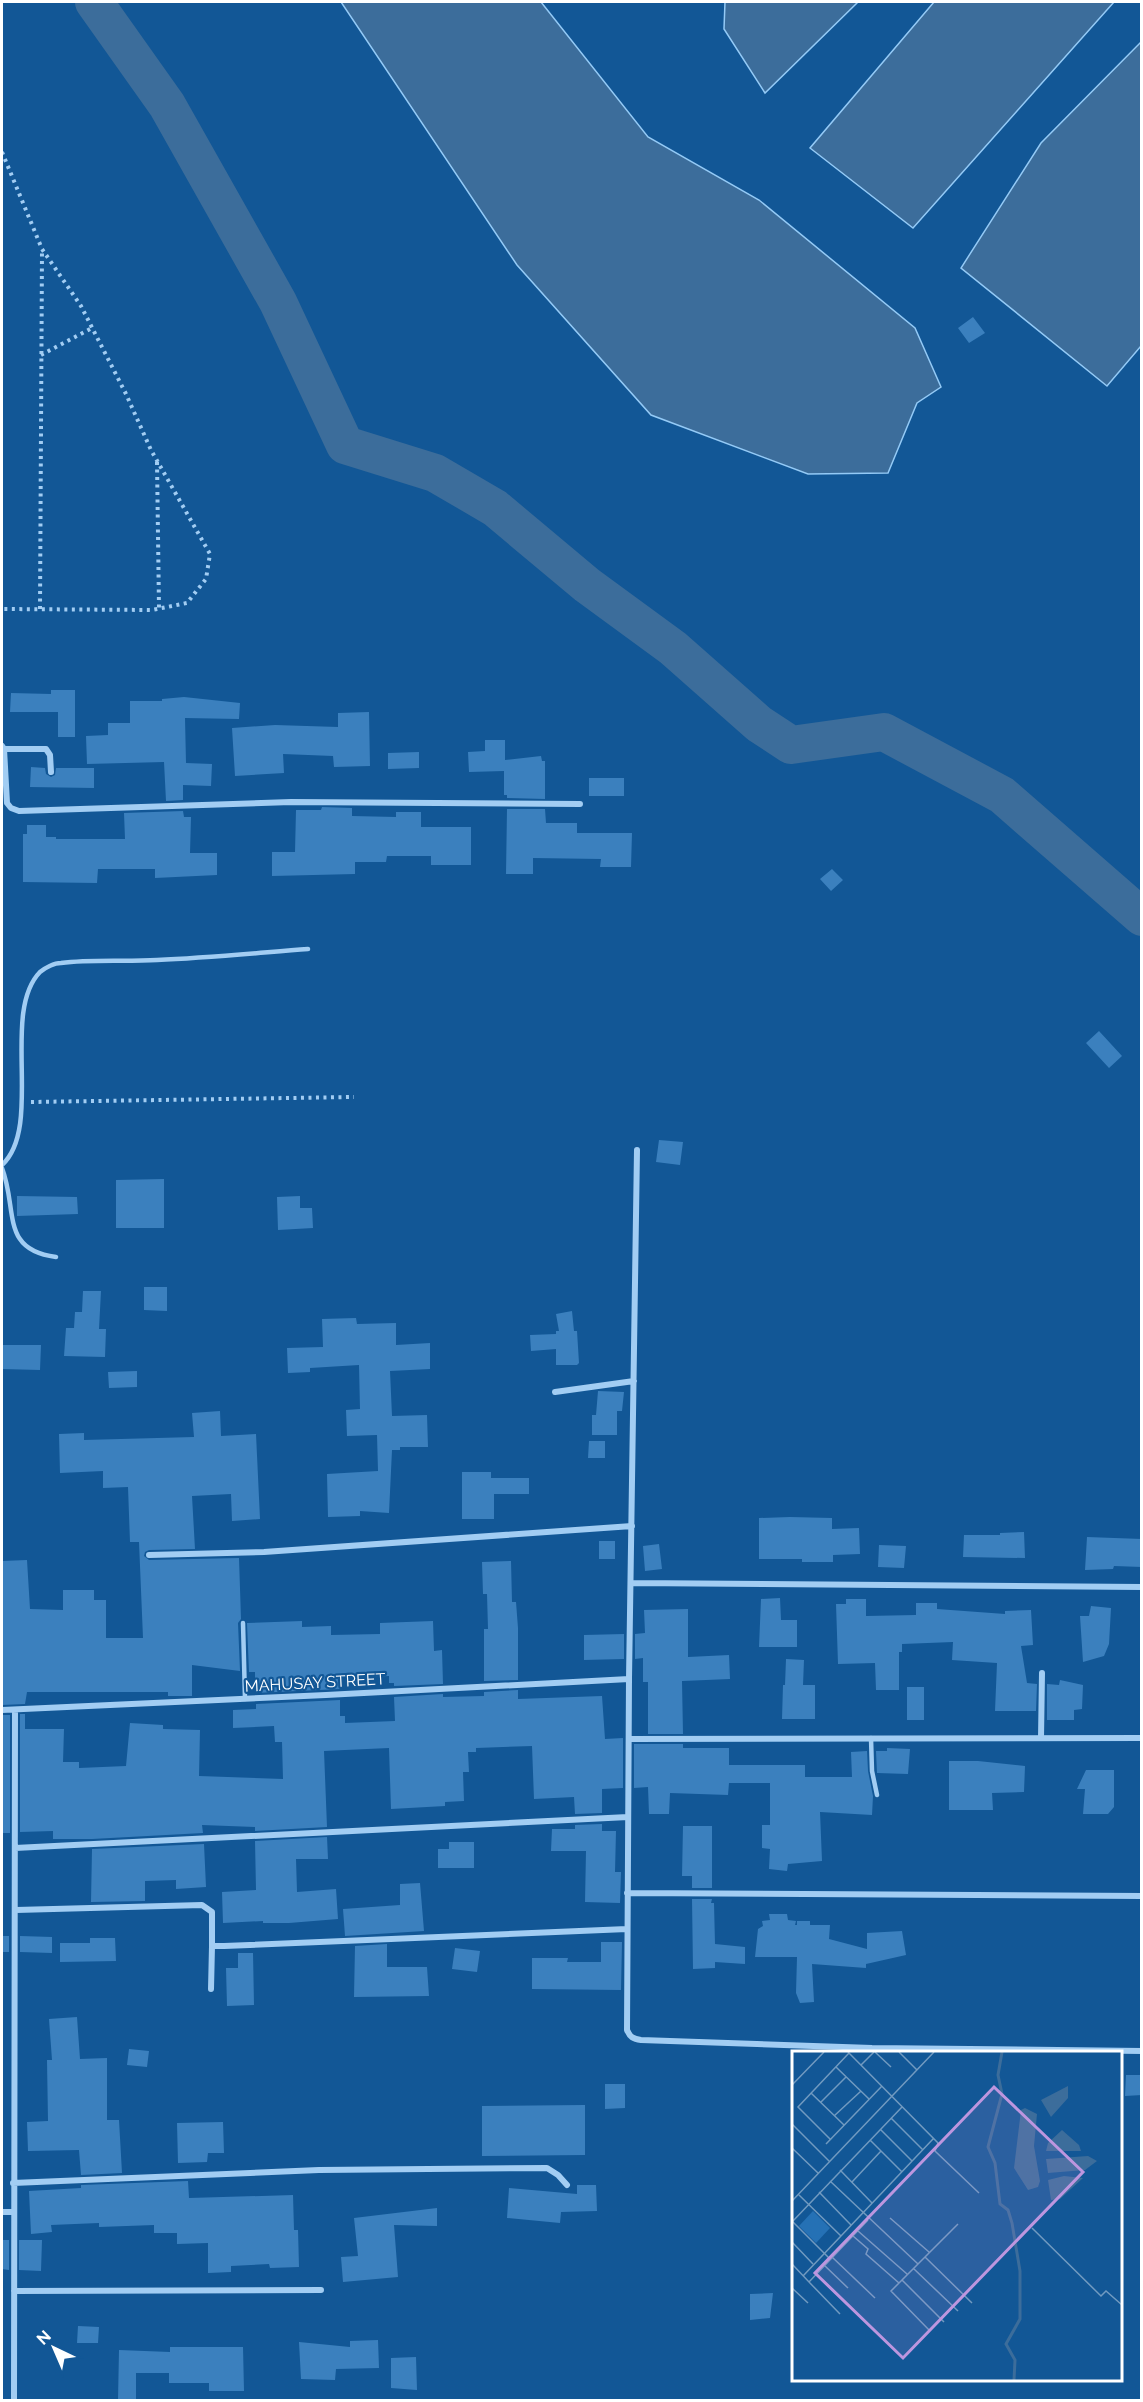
<svg xmlns="http://www.w3.org/2000/svg" width="1143" height="2402" font-family="Raleway,sans-serif">
  <rect width="100%" height="100%" fill="#125796"/>
  <!-- water -->
  <path fill="#3c6d9b" stroke="#94caf6" stroke-width="1.5" d="M341,2H541L648,137L759,200L915,328L941,387L917,403L888,473L808,474L651,415L517,265Z
    M725,2H858L765,93L724,29Z
    M934,2H1114L913,228L810,148Z
    M1141,42V346L1107,386L961,268L1041,143Z"/>
  <g fill="none" stroke-linecap="round" stroke-linejoin="round">
    <!-- river -->
    <path stroke="#3c6d9b" stroke-width="38" d="M94,2L167,105L278,302L345,445L435,473L495,508L587,585L673,648L759,724L791,745L884,732L1002,795L1142,917"/>
  </g>
  <!-- building -->
  <path fill="#3b80be" d="M973,317L985,333L969,343L958,328Z
    M51,690H75V737H58V712H10L11,693L51,694Z
    M184,697L240,703L239,719L185,718L186,763L212,764L211,786L183,785V800L166,801L164,762L87,764L86,736L108,735V723H130V701H162V699Z
    M369,712L370,766L334,767L333,756L283,754L284,773L235,776L232,728L275,725L338,727V713Z
    M485,740H505V760L541,756L542,761H545V799L507,798V795H504V771L469,772L468,752L485,751Z
    M419,752V768L388,769V753Z
    M31,767L45,768L46,774L51,777L55,775L56,768H94V788L30,787Z
    M589,778H624V796H589Z
    M322,807L352,808V816L396,817V812H421V827H471V865H431V856H387L386,862H355V874L272,876V852H295L296,810H321Z
    M507,809H545L546,823H577V833H632L631,867H600L601,859L533,858V874H506Z
    M183,811L184,817H191L190,853H217V875L155,878V869H98L97,883L23,882V834H27V825H46V837H56V839H125L124,813Z
    M832,869L843,880L831,891L820,879Z
    M1099,1031L1122,1056L1109,1068L1086,1043Z
    M659,1140L683,1142L680,1165L656,1162Z
    M164,1179V1228H116V1180Z
    M17,1196L77,1197L78,1214L17,1216Z
    M300,1196V1208H312L313,1228L278,1230L277,1197Z
    M144,1287H167V1311L144,1310Z
    M83,1291H101L99,1329H106L105,1357L64,1356L66,1328H74L75,1312H82Z
    M572,1311L574,1331H577L579,1363L577,1365H556V1349L531,1351L530,1335L556,1334V1331H559L556,1314Z
    M356,1318L357,1324L396,1323V1345L430,1343V1369L390,1371L392,1416L427,1415L428,1447H400V1450H392L389,1513L360,1511V1516L328,1517L327,1474L378,1471L377,1435L347,1436L346,1410L360,1409L359,1365L310,1368V1372L288,1373L287,1348L323,1347L322,1319Z
    M2,1345H41L40,1370L2,1369Z
    M137,1371V1387L109,1388L108,1372Z
    M598,1391L624,1392L622,1411H617V1435H592V1415H596Z
    M220,1411L221,1436L256,1434L260,1519L232,1521L231,1494L192,1496L195,1549L149,1550L145,1552L144,1556L149,1560L239,1558L241,1619L238,1623L240,1671L192,1665V1696H168V1692H27L25,1704L2,1705V1561L27,1560L30,1609L63,1610V1590H94V1600H106V1638H143L139,1542H130L128,1487L103,1488V1471L60,1473L59,1434L84,1433V1440L194,1437L192,1413Z
    M589,1441H605V1458H588Z
    M462,1472H491V1478H529V1494H494V1519H462Z
    M790,1517L832,1518V1529L859,1528L860,1554L833,1555V1562H802V1559H759V1518Z
    M1024,1532L1025,1558L963,1557L964,1535H1000V1533Z
    M1087,1537L1142,1539V1567L1114,1566L1113,1569L1085,1570Z
    M599,1541H615V1559H599Z
    M659,1544L662,1569L645,1571L643,1546Z
    M879,1545L906,1546L904,1568L878,1567Z
    M511,1561L512,1602H516L518,1628V1680L484,1681V1629H488L487,1594H483L482,1562Z
    M780,1598L781,1620H797V1647H759L761,1599Z
    M846,1599H866V1616L916,1615V1603H937V1609L1005,1614V1611L1031,1610L1033,1645L1021,1646L1027,1683L1037,1684L1036,1711H995L997,1663L952,1660L953,1642L902,1644V1652H899V1690H876L875,1663L838,1664L836,1604H846Z
    M1091,1606L1111,1608L1109,1644L1104,1656L1083,1662L1080,1616H1089Z
    M688,1609V1657L729,1655L730,1679L682,1681L683,1734H648V1682H643V1658L635,1659V1634L645,1633L644,1610Z
    M302,1621V1627L331,1626V1635L380,1634V1623L433,1621L434,1651L442,1650L443,1684L394,1686V1683H389V1676L339,1678L340,1689L255,1693V1672H249L247,1623Z
    M624,1634V1659L584,1660V1635Z
    M786,1659L804,1660L803,1685H815V1719H782L783,1685H785Z
    M1060,1680L1083,1685L1082,1709L1074,1710V1720H1047V1684L1059,1685Z
    M907,1687H924V1720H907Z
    M518,1690V1699L602,1696L605,1739L623,1738V1788L602,1789V1813L575,1814L574,1797L534,1799L532,1746L476,1748V1752H468L469,1772H463L464,1801L445,1802V1806L391,1809L389,1748L345,1750L324,1751L327,1827L255,1831V1827L202,1825L203,1833L92,1839H53V1831L20,1832V1714H25V1729H64L63,1762H79V1768L126,1766L130,1723L163,1725V1729L200,1730L199,1776L283,1779L282,1742H275L274,1726L233,1728V1710L256,1709V1704L340,1700V1716H345V1723L395,1721L394,1697L443,1694V1697L484,1696V1692Z
    M2,1715H10V1833H2Z
    M634,1744H683V1748H729V1765H805V1777H852L851,1752L867,1751L868,1771L873,1796L872,1815L820,1812L822,1861L788,1864L787,1871L769,1869L770,1849L762,1848V1825H770V1783H729L728,1795L670,1793L669,1814H649L648,1787L634,1788Z
    M887,1748L910,1749L908,1774L877,1773L876,1751H887Z
    M949,1761H978L1025,1766L1024,1792L992,1793L993,1810H949Z
    M1086,1770H1114V1807L1108,1814H1083L1085,1789H1077Z
    M602,1824V1831H616L615,1872H621L620,1903L585,1902L586,1851H551L552,1829H575V1825Z
    M683,1826H712V1888H692V1876H682Z
    M327,1837L328,1859H296L297,1892L336,1889L338,1919L289,1923H263V1921L223,1923L222,1892L256,1890L255,1841Z
    M449,1842H474V1868H438V1849H449Z
    M204,1844L206,1887L176,1889V1880L145,1881V1901L91,1902L92,1849Z
    M420,1883L424,1931L345,1936L343,1909L400,1905V1884Z
    M692,1899H712L711,1903H714L715,1944L745,1947V1964L715,1962V1968L693,1969Z
    M769,1914H787L788,1920L796,1921L795,1925H797V1921H810V1925H830L829,1939L867,1949V1933L902,1931L906,1955L866,1964V1968L812,1964L814,2002L800,2003L796,1993L797,1957H755L758,1929L763,1926L762,1921L770,1920Z
    M2,1936H9V1952H2Z
    M20,1936L52,1937V1953L20,1952Z
    M90,1938H115L116,1961L60,1962V1943H90Z
    M601,1942H622L621,1990L532,1989V1958H568L567,1962H601Z
    M387,1944V1967H427L429,1996L354,1997L355,1946Z
    M455,1948L480,1951L477,1972L452,1969Z
    M238,1953H253L254,2005L227,2006L226,1968H238Z
    M77,2017L80,2059L107,2058V2120H119L122,2173L81,2175L79,2150L28,2151L27,2122L48,2121L47,2060H52L49,2019Z
    M129,2049L149,2051L147,2067L127,2065Z
    M1126,2075H1142V2095L1125,2096Z
    M605,2084H625V2108L605,2109Z
    M585,2105V2155L482,2156V2106Z
    M223,2122L224,2153H208L207,2162L178,2163L177,2123Z
    M188,2181L189,2198L293,2195L294,2230H298L299,2267L270,2268L269,2264L231,2266V2272L208,2273V2243L177,2244V2233H154V2225L99,2227V2223L51,2225L52,2232L31,2234L29,2191L81,2188V2185Z
    M577,2185H596L597,2211L561,2212L560,2223L507,2218L509,2188L577,2194Z
    M437,2208V2226L394,2225L398,2277L343,2282L341,2257L358,2256L354,2218Z
    M2,2240H9V2270L2,2269Z
    M19,2240H42L41,2271L19,2270Z
    M773,2293L770,2318L750,2320V2294Z
    M78,2326L99,2327L98,2343H77Z
    M378,2340L379,2368L336,2369L335,2380L301,2379L299,2342L350,2347V2341Z
    M170,2347H243L244,2391H209V2383H169V2373H136V2400H118L119,2350L170,2352Z
    M416,2357L417,2390L391,2388V2358Z"/>
  <g fill="none" stroke-linecap="round" stroke-linejoin="round">
    <!-- path -->
    <path stroke="#a2cdf3" stroke-width="4" stroke-dasharray="3 4.5" stroke-linecap="butt" d="M2,152L42,249L81,306L126,394L151,450L210,554L206,579L187,603L152,610L2,609
      M41,355L92,328
      M157,462L159,608
      M40,609L42,250
      M31,1102L354,1097"/>
    <!-- lane -->
    <path stroke="#a2cdf3" stroke-width="4.5" d="M2,1165C44,1126 0,1013 40,972C45,968 54,963 61,963C92,959 125,962 157,960C207,958 257,953 308,949
      M2,1168C18,1210 0,1250 56,1257
      M243,1623L245,1699
      M871,1738L872,1771L877,1795"/>
    <!-- street -->
    <path stroke="#a2cdf3" stroke-width="6" d="M2,746L4,749L7,803L11,808L19,811L291,802L580,804
      M4,749H46L50,755L51,772
      M637,1150L629,1679L627,2030C630,2037 633,2039 641,2040L872,2048L1142,2051
      M555,1392L634,1381
      M149,1555L264,1552L632,1526
      M632,1583L1142,1587
      M2,1710L326,1695L629,1679
      M1041,1738L1042,1673
      M629,1739L1142,1738
      M15,1848L628,1817
      M627,1893L1142,1896
      M16,1910L202,1905L212,1912V1946H224L627,1929
      M211,1989L212,1946
      M13,2183L319,2170L547,2168L558,2175L567,2185
      M2,2212H13
      M14,2291L321,2290
      M14,2400L15,1710"/>
  </g>
  <g text-anchor="middle" stroke-width="4.5" stroke-linejoin="round" paint-order="stroke">
    <!-- street labels -->
    <g font-size="16" fill="#fff" stroke="#125796">
      <text transform="translate(315 1682) rotate(-3)" y="6">MAHUSAY STREET</text>
    </g>
  </g>
  <!-- overview -->
  <g transform="translate(792 2051)">
    <rect width="330" height="330" fill="#125796"/>
    <path d="M21,160L38,177L24,192L7,175Z" fill="#2571b5"/>
    <path d="M276,35V47L259,66L249,49ZM233,57L245,63L242,95L248,130L246,136L236,139L222,117L229,59ZM270,79L287,94L289,100H254L256,92ZM296,105L305,110L293,119L256,122L254,108ZM272,125L291,127L268,148L259,149L256,129Z" fill="#3c6d9b"/>
    <path fill="none" stroke="#3c6d9b" stroke-width="3" d="M210,1L206,24L210,43L196,96L203,112L208,153L216,159L220,172L228,220V268L214,293L223,309L222,329"/>
    <path fill="none" stroke="#719ac0" stroke-width="1.5" d="M56,1L146,92L143,100L187,142M83,1L99,16M107,1L125,19M69,14L82,1M44,16L77,48M0,34L32,1M19,42L52,74M29,51L54,26M42,65L69,40M99,67L131,99M0,73L37,110M88,78L120,110M39,89L6,56L57,2M78,89L110,121M34,93L90,35M0,97L26,122M48,119L80,152M38,130L126,213M60,131L89,100M27,141L59,174M7,144L49,185M0,150L142,1M98,167L137,201M0,170L38,208M0,171L110,56M240,177L309,245L314,240L330,254M66,180L115,223M61,185L76,198L74,203L107,232M0,191L21,213M40,206L83,247M133,206L180,252M0,213L17,231L76,169M32,214L56,237M122,218L166,260M24,223L63,261M11,225L141,88M110,229L152,271M17,231L48,263M0,237L16,252M138,280L99,240L166,173"/>
    <path fill="#bd96df" fill-opacity="0.15" stroke="#bd96df" stroke-width="3" d="M202,36L291,121L111,307L23,222Z"/>
    <rect width="330" height="330" fill="none" stroke="#fff" stroke-width="3"/>
  </g>
  <!-- border -->
  <rect width="1143" height="2402" fill="none" stroke="#ffffff" stroke-width="6"/>
  <!-- north arrow -->
  <g transform="translate(54 2348) rotate(316)" stroke="#125796" stroke-width="4.5" paint-order="stroke">
  <path d="M0-4.5L10 22L0 15L-10 22Z" fill="#ffffff"/>
  <text y="-9" font-size="16" font-weight="bold" text-anchor="middle" fill="#ffffff">N</text>
  </g>
</svg>
